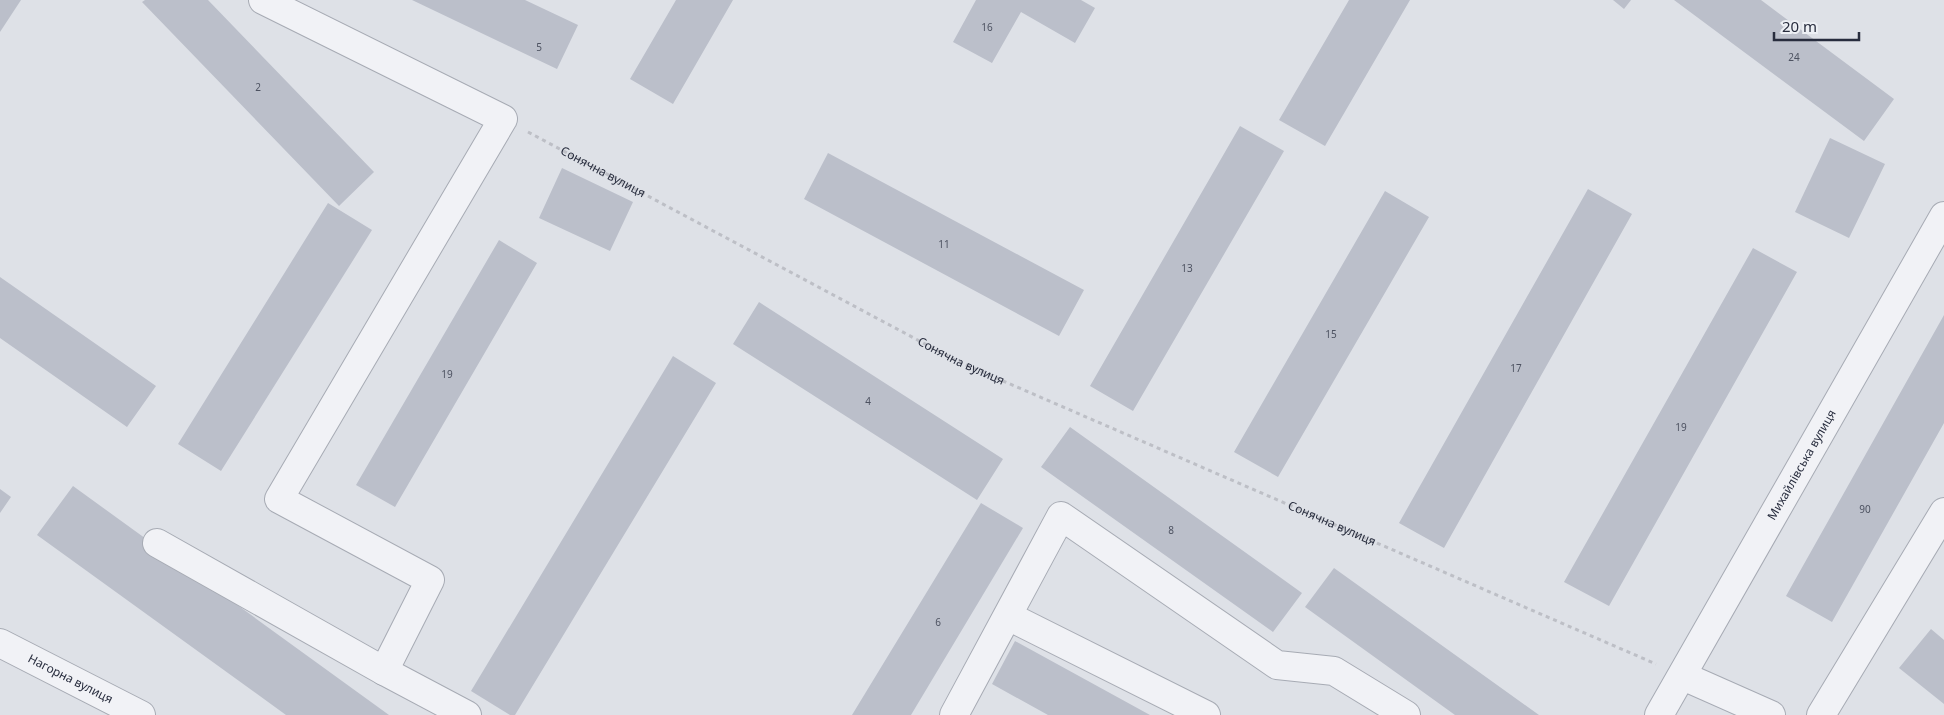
<svg xmlns="http://www.w3.org/2000/svg" width="1944" height="715" font-family="'Noto Sans',sans-serif">
  <rect width="100%" height="100%" fill="#dee1e7"/>
  <!-- building -->
  <path fill="#bbbfca" d="M0,0H21L0,32Z
    M145,0H208L374,172L339,206L142,2Z
    M412,0H525L578,25L557,69Z
    M676,0H733L673,104L630,79Z
    M976,0H1081L1095,8L1075,43L1021,12L992,63L953,42Z
    M1349,0H1410L1325,146L1279,120Z
    M1613,0H1631L1624,9Z
    M1674,0H1761L1894,99L1864,141Z
    M1240,126L1284,151L1133,411L1090,386Z
    M1830,138L1885,164L1849,238L1795,212Z
    M828,153L1084,290L1059,336L804,199Z
    M562,168L633,202L610,251L539,218Z
    M1588,189L1632,214L1444,548L1399,523Z
    M1385,191L1429,217L1278,477L1234,452Z
    M328,203L372,230L221,471L178,444Z
    M499,240L537,263L395,507L356,485Z
    M1753,248L1797,272L1609,606L1564,582Z
    M0,277L156,386L127,427L0,338Z
    M759,302L1003,459L977,500L733,344Z
    M1944,315V423L1832,622L1786,596Z
    M673,356L716,383L515,715H510L471,691Z
    M1070,427L1302,593L1273,632L1041,467Z
    M73,486L389,715H286L37,535Z
    M0,489L11,497L0,513Z
    M981,503L1023,528L911,715H852Z
    M1334,568L1539,715H1455L1305,607Z
    M1931,629L1944,640V704L1899,668Z
    M1015,641L1150,715H1048L992,684Z"/>
  <g fill="none" stroke-linecap="round" stroke-linejoin="round">
    <!-- minor casing -->
    <g stroke="#a7abb4" stroke-width="30">
      <g id="minor">
        <path d="M263,0L503,119L279,499L430,580L384,671"/>
        <path d="M157,543L384,671L467,715"/>
        <path d="M1008,616L1206,715"/>
        <path id="s2" d="M0,643L141,715"/>
        <path d="M1683,676L1771,715"/>
        <path d="M954,715L1061,516L1277,665L1334,671L1406,715"/>
        <path id="s3" d="M1659,715L1944,216"/>
        <path d="M1821,715L1944,512"/>
      </g>
    </g>
    <!-- path -->
    <path stroke="#bdbfc6" stroke-width="3" stroke-dasharray="4 4" stroke-linecap="butt" id="s1" d="M528,132L957,361L1656,664"/>
    <!-- minor -->
    <use href="#minor" stroke="#f1f2f6" stroke-width="28"/>
  </g>
  <g text-anchor="middle" stroke-width="4" stroke-linejoin="round" paint-order="stroke">
    <!-- number labels -->
    <g font-size="10" fill="#4d5261">
      <text x="987" y="31">16</text>
      <text x="539" y="51">5</text>
      <text x="1794" y="61">24</text>
      <text x="258" y="91">2</text>
      <text x="944" y="248">11</text>
      <text x="1187" y="272">13</text>
      <text x="1331" y="338">15</text>
      <text x="1516" y="372">17</text>
      <text x="447" y="378">19</text>
      <text x="868" y="405">4</text>
      <text x="1681" y="431">19</text>
      <text x="1865" y="513">90</text>
      <text x="1171" y="534">8</text>
      <text x="938" y="626">6</text>
    </g>
    <!-- street labels -->
    <g font-size="12" fill="#282d3e" stroke="#edf0f5">
      <text dy="4" stroke="none"><textPath href="#s1" startOffset="85">Сонячна вулиця</textPath></text>
      <text dy="4" stroke="none"><textPath href="#s1" startOffset="490">Сонячна вулиця</textPath></text>
      <text dy="4" stroke="none"><textPath href="#s3" startOffset="288">Михайлівська вулиця</textPath></text>
      <text dy="4" stroke="none"><textPath href="#s1" startOffset="895">Сонячна вулиця</textPath></text>
      <text dy="4" stroke="none"><textPath href="#s2" startOffset="79">Нагорна вулиця</textPath></text>
    </g>
  </g>
  <!-- scale -->
  <path d="M1774 32v8h85v-8" fill="none" stroke="#282d3e" stroke-width="2.5"/>
  <text x="1782" y="32" font-size="15" fill="#282d3e" stroke="#edf0f5" stroke-width="4" paint-order="stroke">20 m</text>
</svg>
